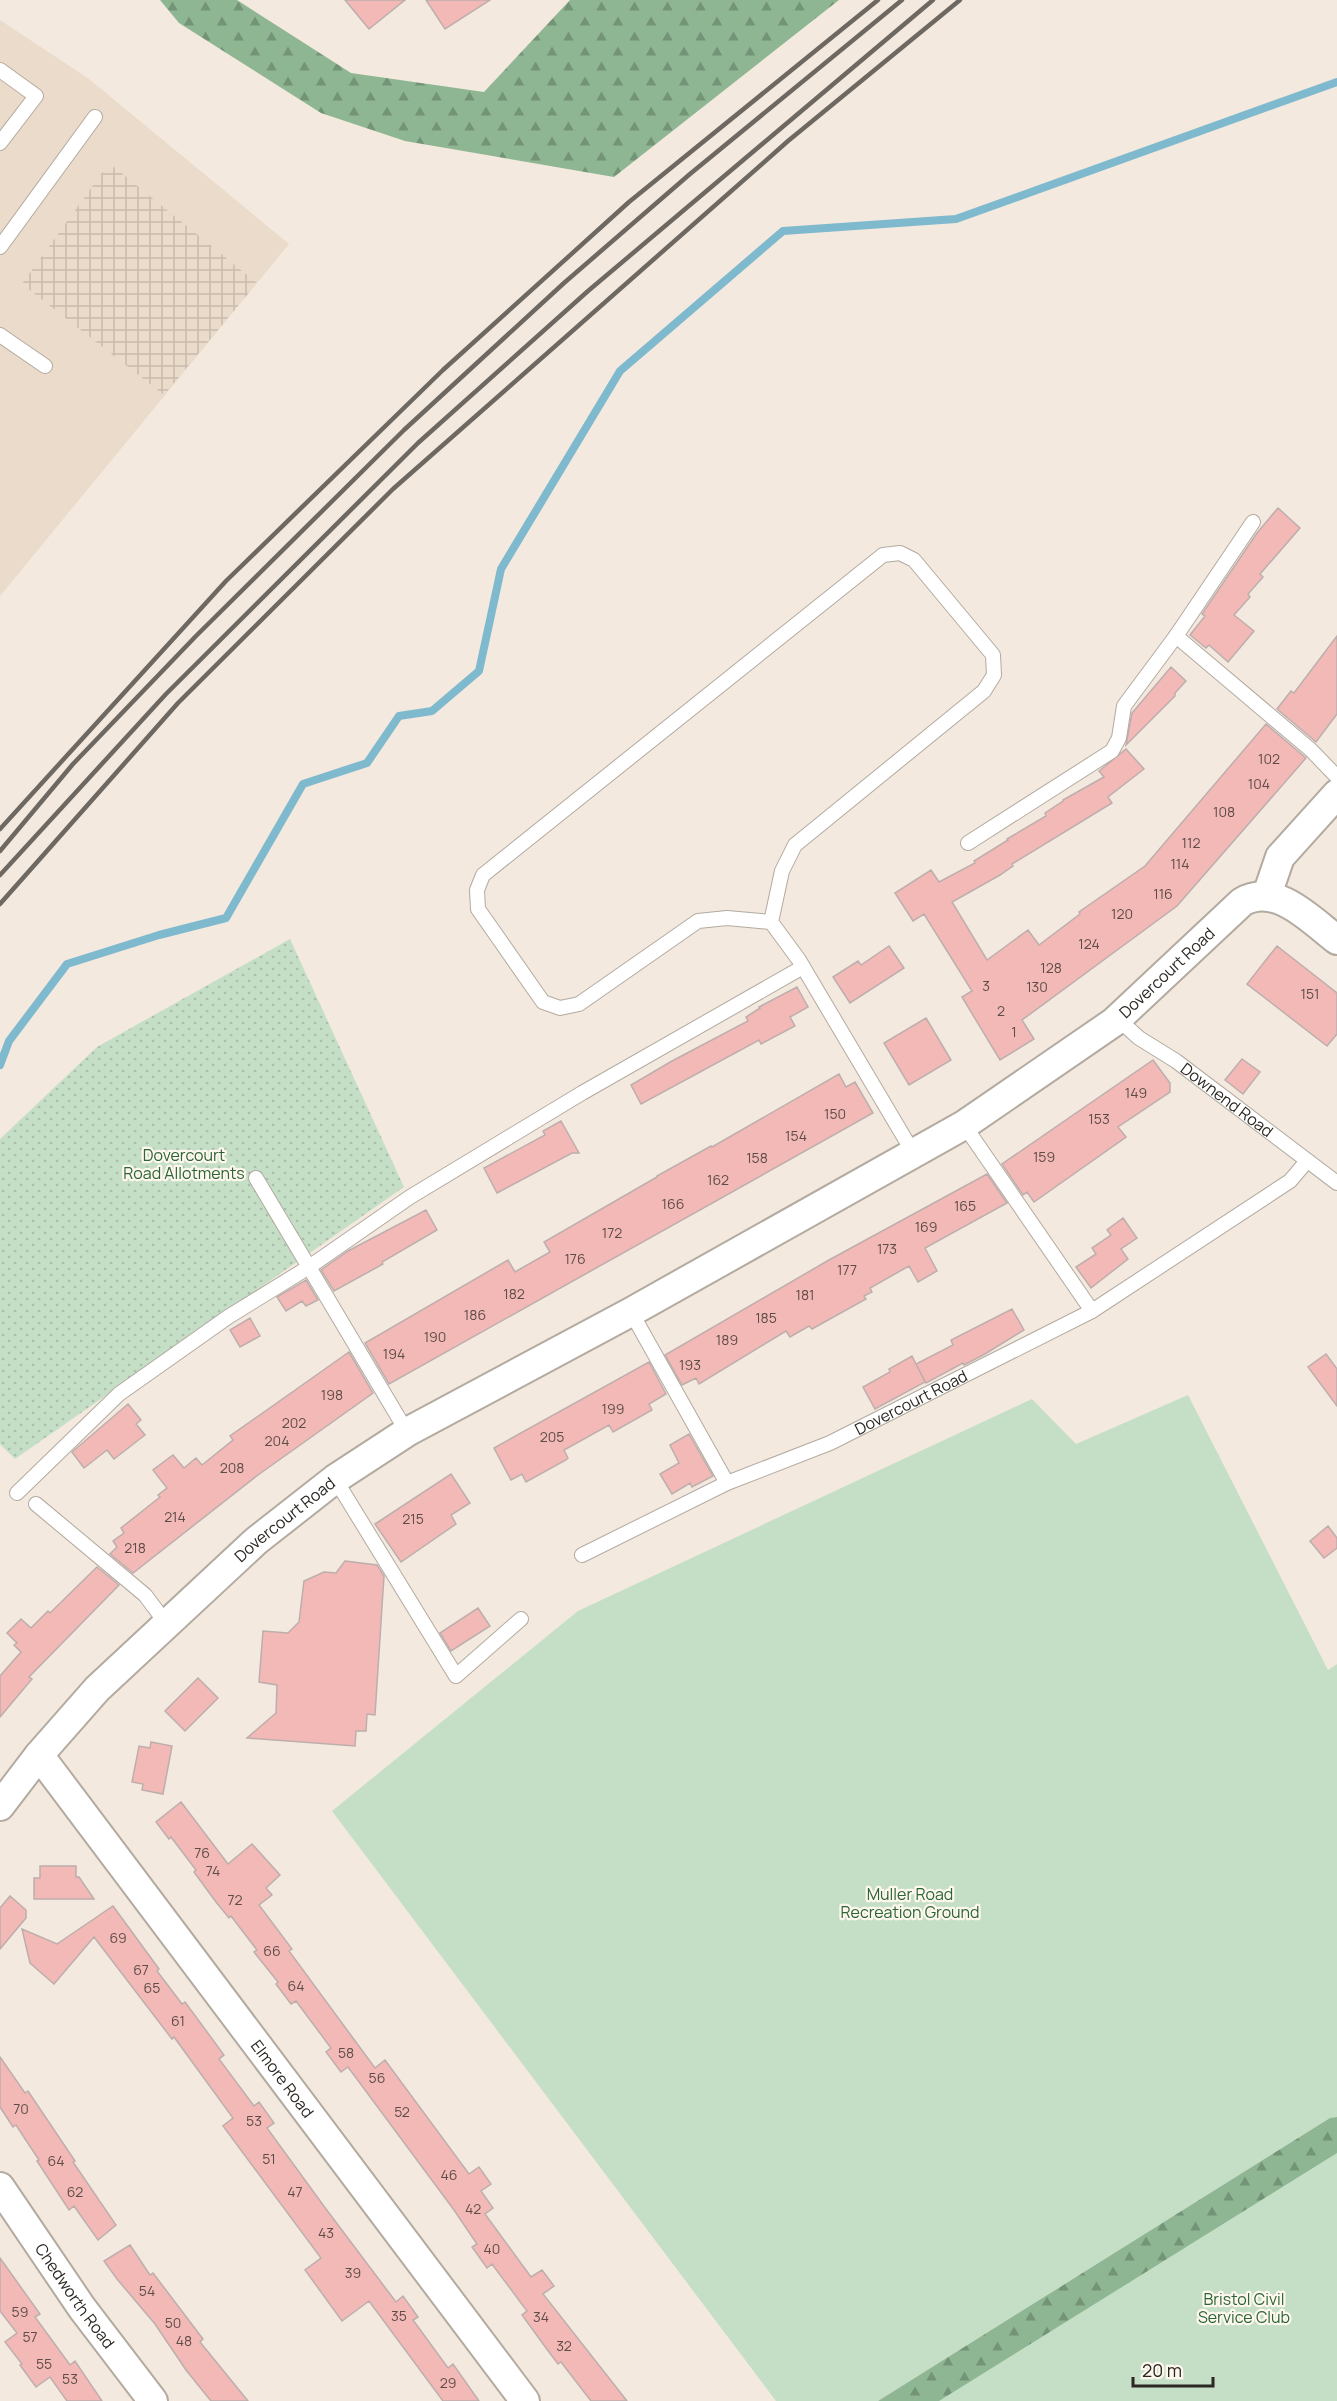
<svg xmlns="http://www.w3.org/2000/svg" width="1337" height="2401" font-family="Manrope,sans-serif">
  <defs>
    <pattern id="industrial-grid" width="8" height="8" patternUnits="userSpaceOnUse" patternTransform="scale(1.5)"><rect width="8" height="8" fill="#eadbca"/><path d="M0 4h8M4 0v8" fill="none" stroke="#c9bcad"/></pattern>
    <pattern id="forest-firs" width="22" height="20" patternUnits="userSpaceOnUse" patternTransform="scale(1.5)"><rect width="22" height="20" fill="#8eb692"/><path d="M5 1l3.5 6h-7zM16 11l3.5 6h-7z" fill="#749477"/></pattern>
    <pattern id="garden-dots" width="8" height="8" patternUnits="userSpaceOnUse" patternTransform="scale(1.5)"><rect width="8" height="8" fill="#c5dfc7"/><path d="M2 2h.1M6 6h.1" fill="none" stroke="#a9bfab" stroke-width="1.8" stroke-linecap="round"/></pattern>
  </defs>
  <rect width="100%" height="100%" fill="#f3e9de"/>
  <!-- built -->
  <path fill="#eadbca" d="M0,20L89,79L289,244L0,596Z"/>
  <!-- industrial -->
  <path fill="url(#industrial-grid)" d="M109,163L257,283L164,395L22,284Z"/>
  <!-- green -->
  <path fill="#c5dfc7" d="M1188,1395L1328,1670L1337,1664V2117L1330,2118L878,2401H776L332,1811L578,1611L1032,1399L1076,1444Z
    M1337,2141V2401H916Z"/>
  <!-- forest -->
  <path fill="url(#forest-firs)" d="M160,0H237L351,73L484,92L570,0H839L614,177L405,141L321,113L179,23Z
    M1337,2117V2153L939,2401H878L1330,2118Z"/>
  <!-- garden -->
  <path fill="url(#garden-dots)" d="M290,939L404,1187L15,1459L0,1444V1139L97,1047Z"/>
  <g fill="none" stroke-linecap="round" stroke-linejoin="round">
    <!-- stream -->
    <path stroke="#7eb9ce" stroke-width="8" d="M0,1065L9,1041L67,964L159,935L226,918L303,784L367,763L399,716L432,711L479,671L501,569L620,371L783,231L956,219L1337,82"/>
  </g>
  <!-- building -->
  <path fill="#f3b9b6" stroke="#bdaead" stroke-width="1.5" d="M345,0H405L369,29Z
    M426,0H490L445,29Z
    M1278,508L1300,528L1260,574L1263,577L1248,594L1250,597L1234,615L1254,631L1228,662L1209,645L1206,648L1190,635L1205,616L1202,614L1257,533Z
    M1337,636V714L1316,742L1277,709L1291,691L1294,693Z
    M1171,667L1186,681L1175,693V696L1126,745L1132,713Z
    M1266,724L1306,758L1177,906L1022,1020L1034,1039L1000,1060L962,997L972,991L924,914L913,921L895,893L931,870L939,882L975,863L974,861L1008,840L1007,839L1046,816L1045,813L1063,801V800L1104,777L1099,771L1126,749L1144,769L1108,797L1112,803L1012,864L1013,866L1000,875L952,902L987,960L1028,930L1039,945L1080,914L1079,912L1145,866Z
    M889,946L904,968L850,1003L833,977L858,961L861,965Z
    M1277,946L1337,993V1034L1327,1046L1247,984Z
    M797,987L808,1007L790,1017L795,1026L761,1044L759,1040L641,1104L631,1085L672,1061L748,1021L746,1017L760,1008L759,1007Z
    M926,1018L951,1060L909,1085L884,1043Z
    M1242,1059L1260,1072L1243,1094L1225,1080Z
    M1153,1060L1170,1083V1092L1118,1127L1126,1137L1034,1202L1027,1192L1023,1195L1002,1164Z
    M839,1074L846,1087L855,1082L873,1113L389,1384L365,1343L508,1260L515,1272L550,1252L544,1242L657,1177V1176L711,1146L712,1147Z
    M561,1121L579,1153H572L497,1193L484,1168L545,1135L543,1131Z
    M987,1174L1007,1203L925,1248L937,1271L918,1282L909,1266L870,1288L872,1292L864,1296L866,1299L812,1329L809,1326L790,1337L786,1331L699,1384L696,1378L682,1385L665,1355L829,1260Z
    M426,1210L437,1230L382,1262L383,1264L334,1291L321,1270L348,1251Z
    M1123,1218L1137,1238L1121,1249L1128,1259L1091,1288L1076,1267L1096,1254L1092,1248L1111,1235L1107,1230Z
    M306,1280L318,1300L306,1306L302,1301L286,1311L277,1297Z
    M1012,1309L1024,1330L985,1354L964,1365L963,1363L926,1383L916,1364L953,1345L951,1340Z
    M250,1318L260,1336L240,1347L230,1330Z
    M349,1352L373,1393L258,1475L133,1573L110,1554L117,1547L113,1541L124,1533L121,1528L160,1497L158,1495L167,1488L153,1470L173,1455L184,1468L196,1458L202,1465L233,1440L230,1436Z
    M1326,1354L1337,1369V1406L1308,1367Z
    M912,1356L925,1382L875,1409L863,1387L890,1372L889,1369Z
    M649,1362L666,1394L649,1404L652,1410L613,1432L609,1425L564,1450L568,1458L566,1460L526,1482L522,1474L511,1480L494,1448Z
    M128,1404L141,1420L136,1424L145,1435L114,1459L107,1450L84,1468L72,1452Z
    M689,1434L713,1476L692,1487L690,1483L672,1494L660,1474L679,1463L670,1445Z
    M451,1474L470,1503L451,1515L456,1524L401,1562L375,1524Z
    M1328,1526L1337,1538V1548L1324,1558L1310,1541Z
    M345,1561L377,1565L384,1576L375,1715L367,1714L366,1731H356L355,1746L247,1738L276,1713L277,1685L259,1682L263,1631L288,1633L299,1622L304,1581L324,1572L336,1573Z
    M97,1567L119,1585L29,1677L32,1679L0,1717V1676L21,1652L14,1645L17,1643L7,1633L21,1619L31,1628L48,1611L50,1613Z
    M478,1608L490,1626L451,1651L440,1633Z
    M198,1678L218,1698L185,1731L165,1711Z
    M151,1742L172,1746L163,1794L142,1790L143,1784L132,1782L139,1746L150,1748Z
    M181,1802L228,1864L252,1844L280,1875L266,1888L272,1895L259,1905L292,1949L289,1951L375,2068L385,2060L469,2174L479,2167L491,2184L481,2191L493,2208L485,2214L531,2277L542,2270L554,2286L543,2294L627,2401H591L561,2362L558,2364L546,2348L522,2315L527,2311L492,2264L487,2268L472,2247L477,2244L454,2210L348,2067L341,2072L326,2052L331,2048L296,2001L291,2004L276,1984L278,1982L254,1952L257,1950L231,1916L229,1918L216,1902L194,1872L196,1870L171,1837L169,1839L156,1822Z
    M40,1866H76V1877H79L94,1899H34V1878H40Z
    M10,1896L26,1910V1918L0,1949V1908Z
    M113,1906L159,1969L157,1971L182,2004L185,2002L224,2055L219,2059L254,2106L259,2102L274,2123L267,2128L326,2209L396,2302L403,2296L418,2317L413,2320L448,2368L453,2364L479,2401H443L369,2301L342,2321L305,2270L321,2258L223,2126L233,2118L174,2037L172,2039L94,1937L54,1984L30,1963L22,1929L57,1944Z
    M0,2057L25,2093L28,2091L75,2161L73,2162L116,2225L98,2240L74,2206L69,2210L37,2161L39,2160L16,2125L13,2127L0,2107Z
    M130,2245L150,2275L153,2273L203,2339L200,2342L248,2401H211L186,2370L155,2324L117,2279L104,2261Z
    M0,2258L40,2314L35,2317L70,2365L75,2361L102,2401H67L50,2377L36,2387L20,2365L22,2364L5,2342L17,2333L0,2311Z"/>
  <g fill="none" stroke-linecap="round" stroke-linejoin="round">
    <!-- service casing -->
    <g stroke="#b3aaa0" stroke-width="16">
      <g id="service">
        <path d="M0,70L36,96L0,143"/>
        <path d="M0,247L95,117"/>
        <path d="M0,335L45,366"/>
        <path d="M1176,636L1311,750L1337,777"/>
        <path d="M968,843L1112,751L1119,738L1124,706L1176,636L1253,522"/>
        <path d="M771,922L782,871L795,845L984,691L994,675L993,655L914,560L900,553L883,555L483,875L477,890L478,909L543,1002L560,1008L579,1004L698,921L727,918L771,922L799,960L914,1154"/>
        <path id="s1" d="M1118,1019L1139,1038L1176,1061L1337,1183"/>
        <path d="M964,1125L1092,1311"/>
        <path d="M256,1178L407,1432"/>
        <path d="M631,1312L727,1483"/>
        <path d="M335,1479L456,1676L521,1619"/>
        <path d="M17,1493L119,1394L228,1317L309,1267L410,1197L582,1093L803,967"/>
        <path d="M36,1504L145,1595L166,1623"/>
        <path id="s2" d="M582,1555L727,1483L830,1443L1092,1311L1290,1181L1307,1161"/>
      </g>
    </g>
    <!-- minor casing -->
    <g stroke="#b3aaa0" stroke-width="32">
      <g id="minor">
        <path d="M1267,895L1280,857L1337,794"/>
        <path id="s3" d="M39,1755L525,2401"/>
        <path id="s4" d="M0,1806L39,1755L97,1689L256,1541L335,1479L407,1432L631,1312L964,1125L1114,1022L1242,902C1276,882 1311,920 1337,940"/>
        <path id="s5" d="M0,2187L82,2308L153,2401"/>
      </g>
    </g>
    <!-- service -->
    <use href="#service" stroke="#fff" stroke-width="14"/>
    <!-- minor -->
    <use href="#minor" stroke="#fff" stroke-width="28"/>
    <!-- rail -->
    <path stroke="#6e6862" stroke-width="4.5" d="M0,829L226,581L443,370L629,202L878,0
      M0,851L73,764L196,636L404,430L564,283L690,174L902,0
      M0,875L166,694L418,443L588,291L933,0
      M0,904L178,703L393,489L788,141L960,0"/>
  </g>
  <g text-anchor="middle" stroke-width="4.5" stroke-linejoin="round" paint-order="stroke">
    <!-- number labels -->
    <g font-size="14" fill="#5d4c48">
      <text x="1269" y="764">102</text>
      <text x="1259" y="789">104</text>
      <text x="1224" y="817">108</text>
      <text x="1191" y="848">112</text>
      <text x="1180" y="869">114</text>
      <text x="1163" y="899">116</text>
      <text x="1122" y="919">120</text>
      <text x="1089" y="949">124</text>
      <text x="1051" y="973">128</text>
      <text x="986" y="991">3</text>
      <text x="1037" y="992">130</text>
      <text x="1310" y="999">151</text>
      <text x="1001" y="1016">2</text>
      <text x="1014" y="1037">1</text>
      <text x="1136" y="1098">149</text>
      <text x="835" y="1119">150</text>
      <text x="1099" y="1124">153</text>
      <text x="796" y="1141">154</text>
      <text x="1044" y="1162">159</text>
      <text x="757" y="1163">158</text>
      <text x="718" y="1185">162</text>
      <text x="673" y="1209">166</text>
      <text x="965" y="1211">165</text>
      <text x="926" y="1232">169</text>
      <text x="612" y="1238">172</text>
      <text x="887" y="1254">173</text>
      <text x="575" y="1264">176</text>
      <text x="847" y="1275">177</text>
      <text x="514" y="1299">182</text>
      <text x="805" y="1300">181</text>
      <text x="475" y="1320">186</text>
      <text x="766" y="1323">185</text>
      <text x="435" y="1342">190</text>
      <text x="727" y="1345">189</text>
      <text x="394" y="1359">194</text>
      <text x="690" y="1370">193</text>
      <text x="332" y="1400">198</text>
      <text x="613" y="1414">199</text>
      <text x="294" y="1428">202</text>
      <text x="552" y="1442">205</text>
      <text x="277" y="1446">204</text>
      <text x="232" y="1473">208</text>
      <text x="175" y="1522">214</text>
      <text x="413" y="1524">215</text>
      <text x="135" y="1553">218</text>
      <text x="202" y="1858">76</text>
      <text x="213" y="1876">74</text>
      <text x="235" y="1905">72</text>
      <text x="118" y="1943">69</text>
      <text x="272" y="1956">66</text>
      <text x="141" y="1975">67</text>
      <text x="296" y="1991">64</text>
      <text x="152" y="1993">65</text>
      <text x="178" y="2026">61</text>
      <text x="346" y="2058">58</text>
      <text x="377" y="2083">56</text>
      <text x="21" y="2114">70</text>
      <text x="402" y="2117">52</text>
      <text x="254" y="2126">53</text>
      <text x="269" y="2164">51</text>
      <text x="56" y="2166">64</text>
      <text x="449" y="2180">46</text>
      <text x="75" y="2197">62</text>
      <text x="295" y="2197">47</text>
      <text x="473" y="2214">42</text>
      <text x="326" y="2238">43</text>
      <text x="492" y="2254">40</text>
      <text x="353" y="2278">39</text>
      <text x="147" y="2296">54</text>
      <text x="20" y="2317">59</text>
      <text x="399" y="2321">35</text>
      <text x="541" y="2322">34</text>
      <text x="173" y="2328">50</text>
      <text x="30" y="2342">57</text>
      <text x="184" y="2346">48</text>
      <text x="564" y="2351">32</text>
      <text x="44" y="2369">55</text>
      <text x="70" y="2384">53</text>
      <text x="448" y="2388">29</text>
    </g>
    <!-- street labels -->
    <g font-size="16" fill="#2b2723" stroke="#fef7ee">
      <text dy="6" stroke="none"><textPath href="#s4" startOffset="1446">Dovercourt Road</textPath></text>
      <text dy="6" stroke="none"><textPath href="#s1" startOffset="136">Downend Road</textPath></text>
      <text dy="6" stroke="none"><textPath href="#s2" startOffset="363">Dovercourt Road</textPath></text>
      <text dy="6" stroke="none"><textPath href="#s4" startOffset="405">Dovercourt Road</textPath></text>
      <text dy="6" stroke="none"><textPath href="#s3" startOffset="405">Elmore Road</textPath></text>
      <text dy="6" stroke="none"><textPath href="#s5" startOffset="132">Chedworth Road</textPath></text>
    </g>
    <!-- park labels -->
    <g font-size="16" fill="#2b6535" stroke="#fef7ee">
      <text x="184" y="1161">Dovercourt<tspan x="184" dy="18">Road Allotments</tspan></text>
      <text x="910" y="1900">Muller Road<tspan x="910" dy="18">Recreation Ground</tspan></text>
      <text x="1244" y="2305">Bristol Civil<tspan x="1244" dy="18">Service Club</tspan></text>
    </g>
  </g>
  <!-- scale -->
  <path d="M1133 2377v9h80v-9" fill="none" stroke="#2b2723" stroke-width="3"/>
  <text x="1142" y="2377" font-size="18" fill="#2b2723" stroke="#fef7ee" stroke-width="4.5" paint-order="stroke">20 m</text>
</svg>
